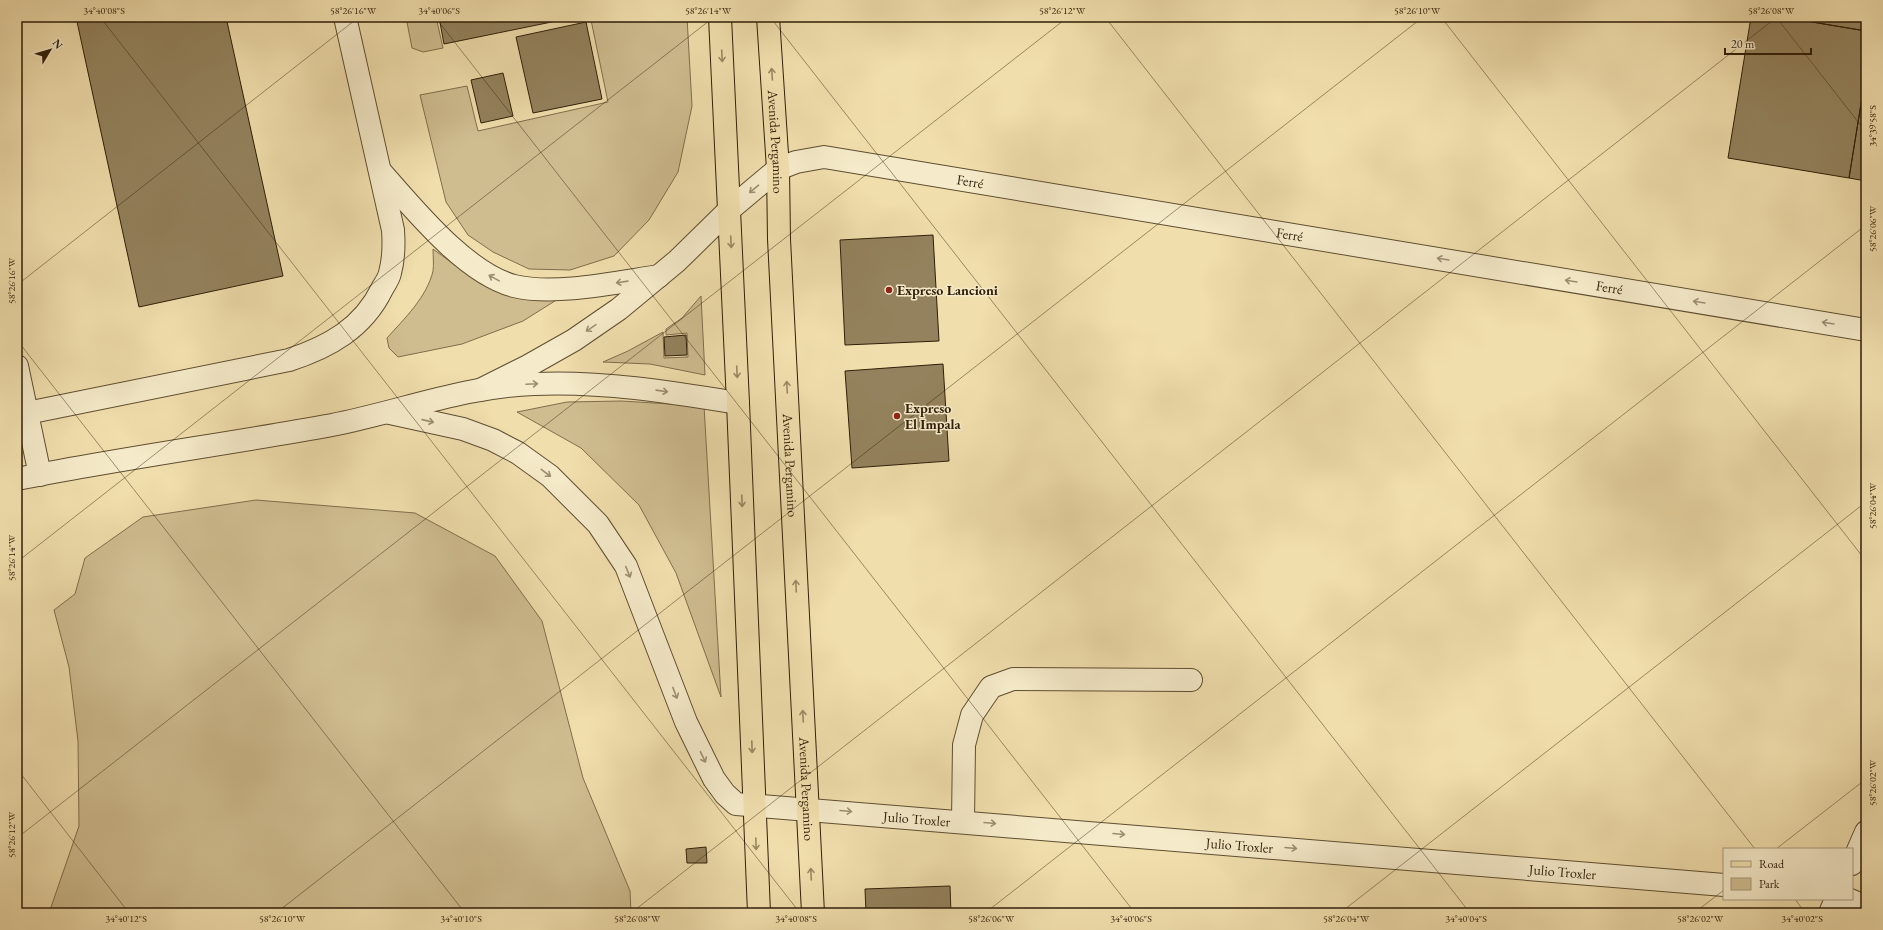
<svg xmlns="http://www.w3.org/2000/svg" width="1883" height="930" font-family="'EB Garamond',serif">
  <rect width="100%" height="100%" fill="#f0deac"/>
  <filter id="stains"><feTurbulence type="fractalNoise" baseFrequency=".005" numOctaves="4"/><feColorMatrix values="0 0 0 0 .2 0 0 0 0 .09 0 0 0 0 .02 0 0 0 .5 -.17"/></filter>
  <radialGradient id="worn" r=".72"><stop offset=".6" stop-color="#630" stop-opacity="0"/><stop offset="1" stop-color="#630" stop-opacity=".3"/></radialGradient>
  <!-- green -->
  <path fill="#cfbd90" stroke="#7f6e4c" d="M406,17H436L443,48L423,52L412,48Z
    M603,17H687L692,106L678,172L649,220L614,256L570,270L529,269L493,252L468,235L446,202L420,95L467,86L478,131L608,102L591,20Z
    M433,249L481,284L510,295L558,299L523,321L462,344L398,357L389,348L387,338C404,319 427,297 433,271C434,264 433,256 433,249Z
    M701,296L705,375L650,364L603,362L628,351L663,332L664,358L688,357L687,333L666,335V329L682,318Z
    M621,401L704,406L721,697L676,573L639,505L581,448L517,412L567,402Z
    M256,500L415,513L495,556L542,621L583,778L630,891L631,913H49L79,826L78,741L69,667L54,610L75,594L85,558L143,517Z"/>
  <!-- building -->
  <path fill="#93825d" stroke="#2f1e08" d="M76,17H226L283,276L139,307Z
    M439,17H576L444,44Z
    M1751,17H1782L1866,31V73L1849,178L1728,158Z
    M1782,17H1866V31Z
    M586,22L602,99L533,113L516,37Z
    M503,73L513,116L481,123L471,80Z
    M1866,73V181L1849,178Z
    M933,235L939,341L845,345L840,240Z
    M686,335L687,355L665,356L664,337Z
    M943,364L949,461L852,468L845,371Z
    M706,847L707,863H687L686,849Z
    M950,886L951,913H866L865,889Z"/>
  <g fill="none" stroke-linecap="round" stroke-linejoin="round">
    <!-- minor casing -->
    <g stroke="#5f4e31" stroke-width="24">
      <g id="minor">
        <path d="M381,172C414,209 465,273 514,286C555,296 618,282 659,276"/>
        <path d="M17,366L40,475"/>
        <path id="s1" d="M480,390L528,366L574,340L619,309L677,261L729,210L778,169L796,162L824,157L1866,330"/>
        <path d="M27,413L289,360C329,347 363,328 382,289C385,284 389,278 390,273C394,258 394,244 393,230L345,17"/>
        <path id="s2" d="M390,413L463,429L493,440L518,453L550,476L598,524L626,566L686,722L714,779L725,794L736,804L1724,885"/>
        <path d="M17,479C121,458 228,444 332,425C399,412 465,386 534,384C603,381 670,392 738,403"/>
        <path d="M963,821L964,745L972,715L991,687L1013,679L1191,680"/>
        <path d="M1852,864L1866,832"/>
        <path d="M1848,899L1866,907"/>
        <path d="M1830,913L1836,899"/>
      </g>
    </g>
    <!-- major casing -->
    <g stroke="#2f1e08" stroke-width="24">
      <g id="major">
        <path d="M720,17L738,403L759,913"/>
        <path id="s3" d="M768,17L778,169L779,239L813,913"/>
      </g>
    </g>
    <!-- minor -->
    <use href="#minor" stroke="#f5eac9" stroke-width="22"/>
    <!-- major -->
    <use href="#major" stroke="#f0deac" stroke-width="22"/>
  </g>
  <!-- one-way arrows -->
  <defs><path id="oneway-shaft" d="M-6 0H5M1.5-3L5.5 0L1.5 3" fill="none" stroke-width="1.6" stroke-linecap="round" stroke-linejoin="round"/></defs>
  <g stroke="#998862">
    <use href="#oneway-shaft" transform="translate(722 56) rotate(87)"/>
    <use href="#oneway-shaft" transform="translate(772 74) rotate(-94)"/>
    <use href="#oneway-shaft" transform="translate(731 242) rotate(87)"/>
    <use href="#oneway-shaft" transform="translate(737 372) rotate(87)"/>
    <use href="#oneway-shaft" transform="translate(787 387) rotate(-93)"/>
    <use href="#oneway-shaft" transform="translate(742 501) rotate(88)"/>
    <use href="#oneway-shaft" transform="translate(796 586) rotate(-93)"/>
    <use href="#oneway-shaft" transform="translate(803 716) rotate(-93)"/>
    <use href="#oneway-shaft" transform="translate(752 747) rotate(88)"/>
    <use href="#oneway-shaft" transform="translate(756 844) rotate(88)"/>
    <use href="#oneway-shaft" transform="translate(811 874) rotate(-93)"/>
  </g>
  <g stroke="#9c8e72">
    <use href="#oneway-shaft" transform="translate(754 189) rotate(140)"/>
    <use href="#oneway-shaft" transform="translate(1443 259) rotate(-171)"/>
    <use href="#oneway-shaft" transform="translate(494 278) rotate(-151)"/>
    <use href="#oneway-shaft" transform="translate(1571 281) rotate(-171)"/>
    <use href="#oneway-shaft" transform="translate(622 282) rotate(172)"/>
    <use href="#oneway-shaft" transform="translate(1699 302) rotate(-171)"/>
    <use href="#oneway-shaft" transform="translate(1828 323) rotate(-171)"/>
    <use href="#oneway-shaft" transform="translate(591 328) rotate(146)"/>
    <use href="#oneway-shaft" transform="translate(532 384) rotate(-3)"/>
    <use href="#oneway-shaft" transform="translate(662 391) rotate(8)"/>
    <use href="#oneway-shaft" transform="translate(428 421) rotate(13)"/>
    <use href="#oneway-shaft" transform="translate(546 473) rotate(37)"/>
    <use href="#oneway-shaft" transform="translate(628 572) rotate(68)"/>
    <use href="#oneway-shaft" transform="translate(675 693) rotate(69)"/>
    <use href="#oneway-shaft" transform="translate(703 757) rotate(64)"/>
    <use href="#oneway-shaft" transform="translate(846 811) rotate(5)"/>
    <use href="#oneway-shaft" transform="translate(990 823) rotate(5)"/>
    <use href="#oneway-shaft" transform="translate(1119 834) rotate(5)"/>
    <use href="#oneway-shaft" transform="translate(1291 848) rotate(5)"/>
  </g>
  <!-- ticks -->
  <path fill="none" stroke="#2f1e08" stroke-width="1" stroke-opacity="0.45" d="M100,17L800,913M435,17L1135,913M770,17L1470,913M1105,17L1755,849M1441,17L1866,561M1776,17L1866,132M17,285L359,17M17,340L465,913M17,562L714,17M17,769L129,913M17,838L1068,17M1776,849L1866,779M1795,899L1805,913M276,913L1423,17M631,913L1777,17M985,913L1866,225M1340,913L1866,502M1694,913L1724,890"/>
  <!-- markers -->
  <g fill="#8f2418" stroke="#f5eac9" stroke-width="1.5">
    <circle cx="889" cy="290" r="4"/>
    <circle cx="897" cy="416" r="4"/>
  </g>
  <g text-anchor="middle" stroke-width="3" stroke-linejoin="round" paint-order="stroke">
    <!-- street labels -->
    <g font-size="14" fill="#2f1e08" stroke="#f5eac9">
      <text dy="5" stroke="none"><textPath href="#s3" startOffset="125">Avenida Pergamino</textPath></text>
      <text dy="5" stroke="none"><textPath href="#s1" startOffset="569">Ferré</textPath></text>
      <text dy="5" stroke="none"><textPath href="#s1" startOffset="893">Ferré</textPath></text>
      <text dy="5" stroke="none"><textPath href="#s1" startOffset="1217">Ferré</textPath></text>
      <text dy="5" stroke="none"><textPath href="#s3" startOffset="449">Avenida Pergamino</textPath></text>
      <text dy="5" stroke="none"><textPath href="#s3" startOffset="773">Avenida Pergamino</textPath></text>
      <text dy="5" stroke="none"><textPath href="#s2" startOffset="738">Julio Troxler</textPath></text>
      <text dy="5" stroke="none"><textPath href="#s2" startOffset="1062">Julio Troxler</textPath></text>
      <text dy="5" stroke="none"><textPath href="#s2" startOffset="1386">Julio Troxler</textPath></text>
    </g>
    <!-- poi labels -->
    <g font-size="14" font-weight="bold" fill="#2f1e08" stroke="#f5eac9" text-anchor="start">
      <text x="897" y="295">Expreso Lancioni</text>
      <text x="905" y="413">Expreso<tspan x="905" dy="16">El Impala</tspan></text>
    </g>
  </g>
  <!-- margin -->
  <rect width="1883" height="930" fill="none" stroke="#f0deac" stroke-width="44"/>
  <!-- legend -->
  <rect x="1723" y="848" width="130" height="52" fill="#f5eac9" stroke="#a6987c"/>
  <rect x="1731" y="861" width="20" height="6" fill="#f0deac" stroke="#a6987c"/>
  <text x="1759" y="868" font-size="12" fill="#2f1e08">Road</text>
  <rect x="1731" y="878" width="20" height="12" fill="#cfbd90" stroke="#a6987c"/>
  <text x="1759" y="888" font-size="12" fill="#2f1e08">Park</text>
  <!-- north arrow -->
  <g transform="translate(50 50) rotate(52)" stroke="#f5eac9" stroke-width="3" paint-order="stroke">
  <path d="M0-3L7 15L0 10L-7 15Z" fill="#2f1e08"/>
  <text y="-6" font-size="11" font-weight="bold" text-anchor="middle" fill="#2f1e08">N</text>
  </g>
  <!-- scale -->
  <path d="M1725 48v6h86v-6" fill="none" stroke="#2f1e08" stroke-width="2"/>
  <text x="1731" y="48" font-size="12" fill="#2f1e08" stroke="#f5eac9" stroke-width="3" paint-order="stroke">20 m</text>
  <rect x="22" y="22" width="1839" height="886" fill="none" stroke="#2f1e08" stroke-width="1.5"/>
  <g font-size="10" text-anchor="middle" fill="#2f1e08">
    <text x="104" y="14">34°40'08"S</text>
    <text x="353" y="14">58°26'16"W</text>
    <text x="439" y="14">34°40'06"S</text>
    <text x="708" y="14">58°26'14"W</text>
    <text x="1062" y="14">58°26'12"W</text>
    <text x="1417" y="14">58°26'10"W</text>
    <text x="1771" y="14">58°26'08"W</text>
    <text transform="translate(1872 126) rotate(-90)" y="4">34°39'58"S</text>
    <text transform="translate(1872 229) rotate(-90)" y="4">58°26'06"W</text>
    <text transform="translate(11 281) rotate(-90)" y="4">58°26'16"W</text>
    <text transform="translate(1872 506) rotate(-90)" y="4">58°26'04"W</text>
    <text transform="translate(11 558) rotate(-90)" y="4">58°26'14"W</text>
    <text transform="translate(1872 783) rotate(-90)" y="4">58°26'02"W</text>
    <text transform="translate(11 835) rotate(-90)" y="4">58°26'12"W</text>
    <text x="126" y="922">34°40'12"S</text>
    <text x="282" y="922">58°26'10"W</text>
    <text x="461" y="922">34°40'10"S</text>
    <text x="637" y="922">58°26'08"W</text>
    <text x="796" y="922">34°40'08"S</text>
    <text x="991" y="922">58°26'06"W</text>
    <text x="1131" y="922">34°40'06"S</text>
    <text x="1346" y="922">58°26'04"W</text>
    <text x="1466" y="922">34°40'04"S</text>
    <text x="1700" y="922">58°26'02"W</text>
    <text x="1802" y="922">34°40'02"S</text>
  </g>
  <rect width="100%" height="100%" filter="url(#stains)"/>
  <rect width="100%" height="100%" fill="url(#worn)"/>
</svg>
